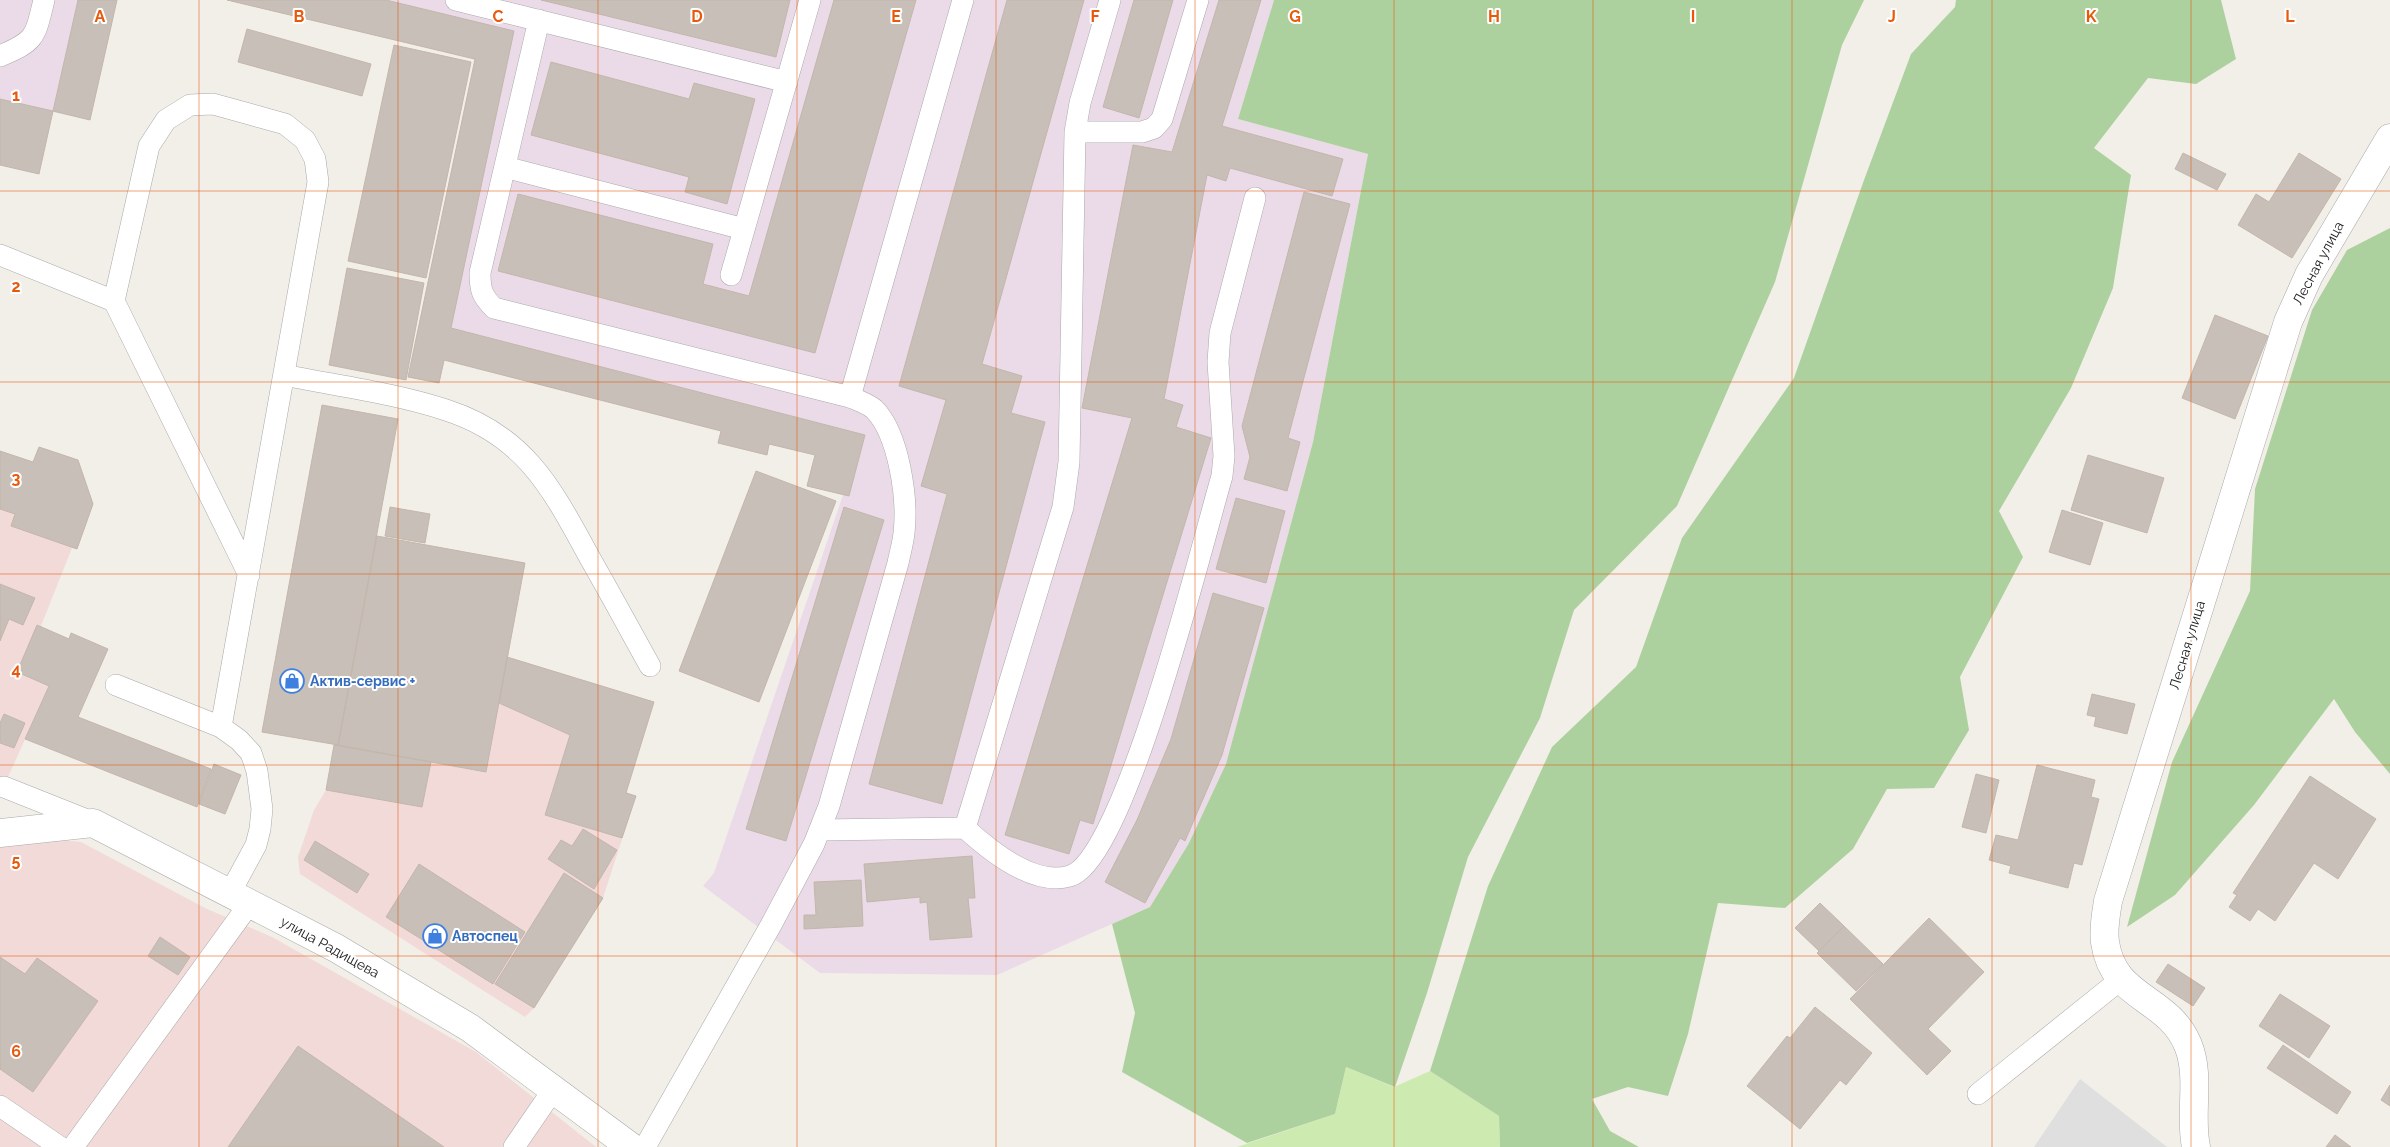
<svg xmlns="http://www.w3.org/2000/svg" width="2390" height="1147" font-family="Raleway,sans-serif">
  <rect width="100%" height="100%" fill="#f2efe9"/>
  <!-- residential -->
  <path fill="#e0dfdf" d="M2080,1079L2167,1147H2034Z"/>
  <!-- commercial -->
  <path fill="#f2dad9" d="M39,447L78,460L93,504L77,549L72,548L41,626L37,625L49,686L0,795V451L33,462Z
    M377,536L525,563L508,657L654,702L626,792L636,796L603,898L534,1008L525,1017L300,874L298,857L314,810L326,790L334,745H338Z
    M45,838L81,842L205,908L272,937L476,1052L596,1147H0V844Z"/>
  <!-- industrial -->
  <path fill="#ebdbe8" d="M0,0H117L90,120L53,112L39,174L0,165Z
    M227,0H1274L1238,119L1368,154L1313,442L1226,764L1189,843L1150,907L997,975L820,973L703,886L714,873L843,495L807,486L815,455L770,444L767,455L718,443L721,431L445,360L439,383L408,377L475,60Z"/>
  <!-- grass -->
  <path fill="#cdebb0" d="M1346,1067L1394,1087L1430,1071L1499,1116L1500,1147H1237L1335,1114Z"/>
  <!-- forest -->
  <path fill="#add19e" d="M1274,0H1864L1842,45L1775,282L1677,506L1574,610L1540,718L1468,857L1427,993L1395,1087L1346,1067L1335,1114L1247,1143L1122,1072L1135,1013L1112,924L1150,907L1189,843L1226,764L1313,442L1368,154L1238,119Z
    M1956,0H2221L2236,59L2196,84L2148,78L2094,148L2131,175L2113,288L2071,388L1999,511L2023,557L1960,677L1969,730L1934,788L1887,789L1853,849L1785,908L1718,903L1688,1034L1668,1096L1628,1087L1592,1099L1610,1131L1639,1147H1500L1499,1116L1430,1071L1488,886L1552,747L1636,667L1682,538L1794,378L1864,180L1911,54L1955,7Z
    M2390,228V774L2355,732L2334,699L2254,805L2175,895L2127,927L2172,762L2250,591L2255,489L2312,310L2347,250Z"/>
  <!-- building -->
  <path fill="#c7bfb8" stroke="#c4b6ab" d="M78,0H117L90,120L53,111Z
    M227,0H386L514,31L451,328L865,435L849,496L807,486L815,455L769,444L767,455L718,443L721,431L444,360L439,383L408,377L475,59Z
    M541,0H790L776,57Z
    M834,0H916L815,353L498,271L518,194L713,244L703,284L749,296Z
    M1007,0H1084L982,364L1022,376L1011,413L1045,422L942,804L869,784L947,494L921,486L946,400L899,386Z
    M1134,0H1173L1139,118L1103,107Z
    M1219,0H1261L1222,126L1343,159L1332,196L1230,168L1226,181L1207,175L1164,399L1183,405L1176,427L1211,438L1093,824L1080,820L1069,854L1005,835L1132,418L1082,408L1133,145L1172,152Z
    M247,29L371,64L362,96L238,62Z
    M394,45L471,62L426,278L348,261Z
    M551,62L689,99L694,83L755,99L727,204L685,192L689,177L531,135Z
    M0,99L53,111L39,174L0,165Z
    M2183,153L2226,174L2217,190L2175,169Z
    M2299,153L2341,179L2292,258L2238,225L2256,194L2269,202Z
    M1304,192L1350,204L1288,438L1300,442L1287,491L1244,479L1250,457L1242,426Z
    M347,268L424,283L406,380L329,365Z
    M2215,315L2268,336L2235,419L2182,398Z
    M322,405L398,419L338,745L262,732Z
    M39,447L78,460L93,504L77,549L11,526L15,514L0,509V451L33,462Z
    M2088,455L2164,478L2147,533L2071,510Z
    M756,471L836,501L759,702L679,671Z
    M1236,498L1285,511L1266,583L1216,569Z
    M390,507L430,514L425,543L385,536Z
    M844,507L884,520L786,841L746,829Z
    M2062,510L2103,523L2090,565L2049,552Z
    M377,536L525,563L486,772L338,745Z
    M0,584L35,598L23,625L9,619L0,641Z
    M1213,593L1264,608L1222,755L1185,841L1180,838L1145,903L1105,882L1137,820L1171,739Z
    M37,625L69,639L71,633L108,649L78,717L211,769L197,807L25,739L49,686L17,672Z
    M507,657L654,702L626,793L636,796L622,838L545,815L570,735L499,703Z
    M2092,694L2135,704L2127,734L2094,726L2096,717L2087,715Z
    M4,714L25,723L14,748L0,743V723Z
    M334,745L431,762L422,807L326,790Z
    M214,764L241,775L225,814L199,804Z
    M2037,765L2095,780L2091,797L2099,799L2082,865L2074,863L2068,888L2009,873L2011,866L1989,860L1996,835L2018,840Z
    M1976,774L1999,780L1986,833L1962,827Z
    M2310,776L2376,819L2338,879L2314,863L2275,921L2258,909L2250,921L2229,907L2237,895L2233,893Z
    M583,829L617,850L594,889L548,859L561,840L572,846Z
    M315,841L369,874L357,893L304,860Z
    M972,856L975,898H968L972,937L930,940L927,902L920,903V897L867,902L864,864Z
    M419,864L525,932L493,984L386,917Z
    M564,873L603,898L534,1008L495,984Z
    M861,880L863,926L804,929V915H816L814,882Z
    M1820,903L1844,926L1819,951L1795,928Z
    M1929,918L1984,972L1928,1029L1951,1051L1927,1075L1850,999Z
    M1844,926L1883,964L1856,991L1817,953Z
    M160,937L190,957L178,975L148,956Z
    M0,957L25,974L37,958L98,1001L33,1092L0,1069Z
    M2168,964L2205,988L2193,1006L2156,982Z
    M2280,994L2330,1026L2309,1058L2259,1026Z
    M1815,1007L1872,1053L1846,1085L1840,1080L1800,1129L1747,1086L1787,1036L1790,1038Z
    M2283,1045L2351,1092L2337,1114L2267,1068Z
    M298,1046L444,1147H228Z
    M2390,1085V1106L2381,1100Z
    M2335,1135L2351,1147H2326Z"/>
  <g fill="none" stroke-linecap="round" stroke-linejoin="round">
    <!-- service casing -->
    <g stroke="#a9a9a9" stroke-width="22">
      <path id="service" d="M456,0L787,82
        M539,20L480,273C480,290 482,296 494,308L850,397
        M0,56C36,41 35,37 44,0
        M1075,132H1142L1154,128L1162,119L1198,0
        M505,167L744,229
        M0,255L114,301
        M731,275L810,0
        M284,375C338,386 394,393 446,410C527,436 553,491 591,560C611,595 630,630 650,666
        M116,685L221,727L239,740L251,753L257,771L262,809L260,829L256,845L230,893
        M221,727L318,182L315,159L305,140L285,124L213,104L190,105L166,120L149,146L114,301L249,575
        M4,787L92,822
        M965,828C989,850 1034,887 1070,876C1125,860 1203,540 1222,476L1224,456L1218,362L1220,333L1255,198
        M820,830L965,828L1063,507L1069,462L1075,132L1080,103L1110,0
        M1978,1094L2120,980
        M0,1106L60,1147
        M73,1147L250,903
        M514,1147L553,1090
        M645,1147L771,925L814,844L829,806L898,563C900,553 903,543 904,533C908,499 899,434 874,409C868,404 857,400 850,397L963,0"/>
    </g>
    <!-- minor casing -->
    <g stroke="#a9a9a9" stroke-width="29">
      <path id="minor" d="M0,833L93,823L336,948L470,1028L631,1147
        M2196,1147C2189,1114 2201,1077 2188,1045C2168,996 2113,1000 2105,942C2103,929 2106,914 2108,901L2288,322L2309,275L2390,138"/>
    </g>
    <!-- service -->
    <use href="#service" stroke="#fff" stroke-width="21"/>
    <!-- minor -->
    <use href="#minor" stroke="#fff" stroke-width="28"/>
  </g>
  <!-- grid -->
  <path fill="none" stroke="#e8590c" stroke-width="1" stroke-opacity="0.55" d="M199,0V1147M398,0V1147M598,0V1147M797,0V1147M996,0V1147M1195,0V1147M1394,0V1147M1593,0V1147M1792,0V1147M1992,0V1147M2191,0V1147M0,191H2390M0,382H2390M0,574H2390M0,765H2390M0,956H2390"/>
  <!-- icons -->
  <defs>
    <g id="shop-ring" transform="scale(1.25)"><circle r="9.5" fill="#fff" stroke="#3f7fe0" stroke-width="1.5"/><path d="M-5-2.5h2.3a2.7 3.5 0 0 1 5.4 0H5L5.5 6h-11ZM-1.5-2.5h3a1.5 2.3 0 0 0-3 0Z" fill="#3f7fe0"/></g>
  </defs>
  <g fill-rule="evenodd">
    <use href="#shop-ring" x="292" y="681"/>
    <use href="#shop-ring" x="435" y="936"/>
  </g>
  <g text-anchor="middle" stroke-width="4" stroke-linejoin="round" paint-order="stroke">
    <!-- street labels -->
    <g font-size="14" fill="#222" stroke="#fff">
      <text transform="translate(2318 263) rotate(-62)" y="5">Лесная улица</text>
      <text transform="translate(2187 645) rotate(-73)" y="5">Лесная улица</text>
      <text transform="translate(330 947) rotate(29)" y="5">улица Радищева</text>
    </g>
    <!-- shop labels -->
    <g font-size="14" font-weight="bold" fill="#366cbe" stroke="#fff" text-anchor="start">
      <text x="310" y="686">Актив-сервис +</text>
      <text x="452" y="941">Автоспец</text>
    </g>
  </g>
  <g font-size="16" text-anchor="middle" font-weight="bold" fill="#e8590c" stroke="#fff" stroke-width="4" stroke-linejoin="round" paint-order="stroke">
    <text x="100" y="22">A</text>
    <text x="299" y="22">B</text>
    <text x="498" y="22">C</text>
    <text x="697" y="22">D</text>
    <text x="896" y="22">E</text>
    <text x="1095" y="22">F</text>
    <text x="1295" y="22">G</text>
    <text x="1494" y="22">H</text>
    <text x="1693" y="22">I</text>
    <text x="1892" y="22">J</text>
    <text x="2091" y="22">K</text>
    <text x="2290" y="22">L</text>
    <text x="16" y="101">1</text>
    <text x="16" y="292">2</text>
    <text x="16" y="484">3</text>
    <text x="16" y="675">4</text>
    <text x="16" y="866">5</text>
    <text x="16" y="1057">6</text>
  </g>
</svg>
